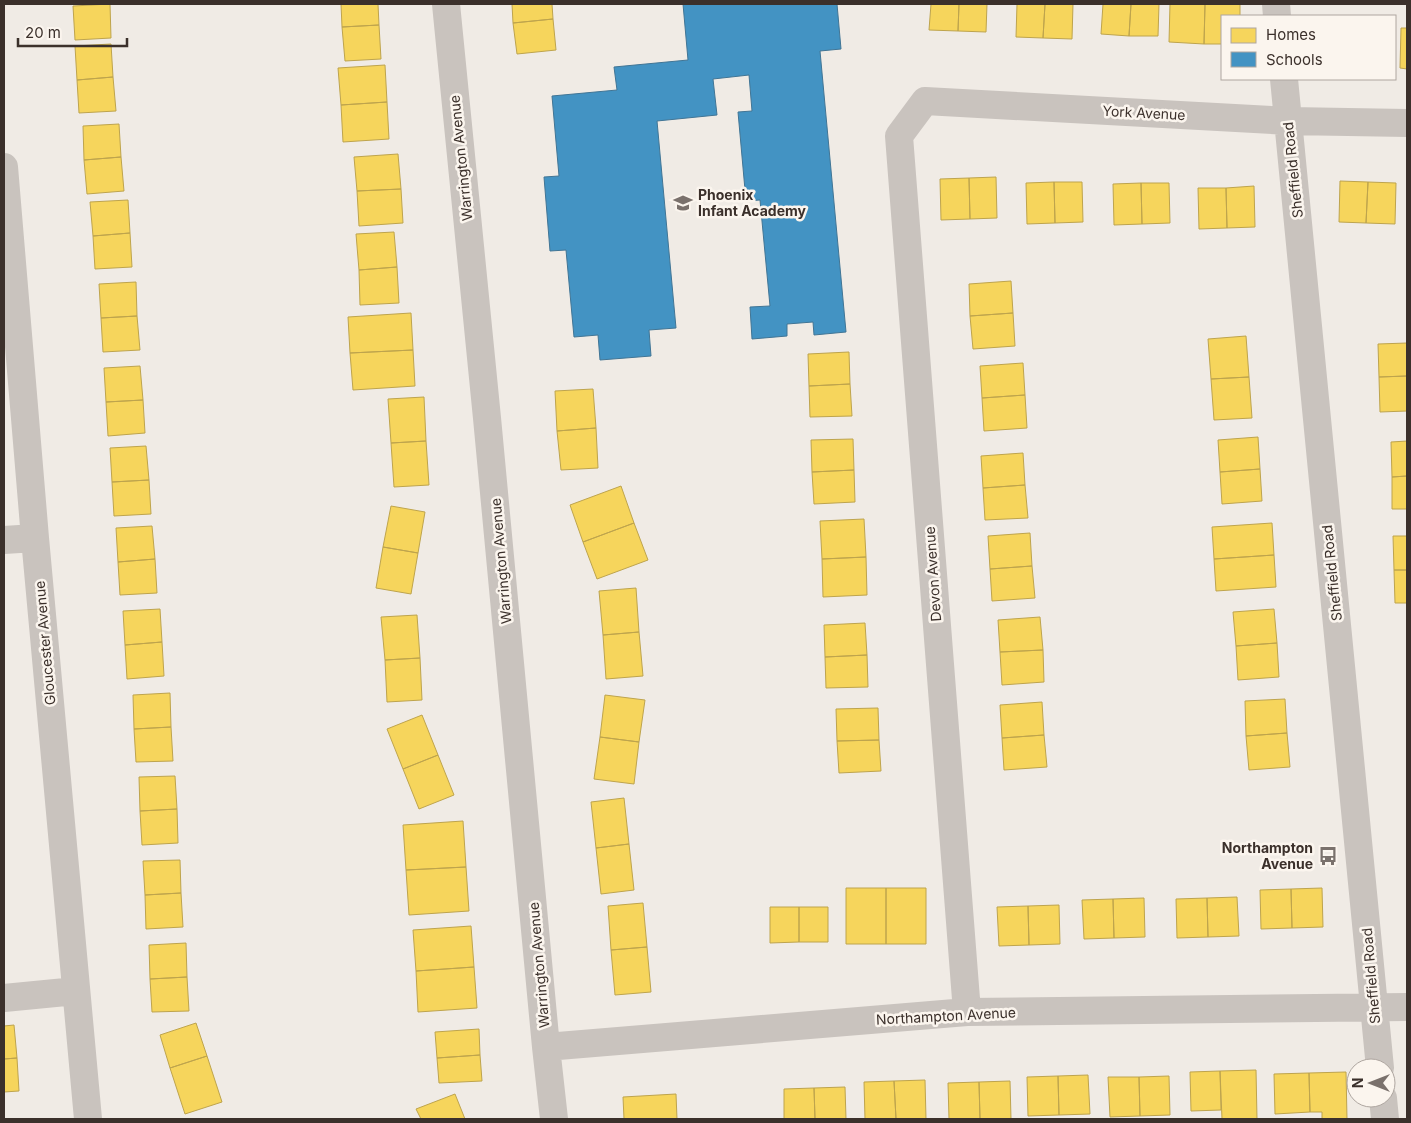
<svg xmlns="http://www.w3.org/2000/svg" width="1411" height="1123" font-family="Inter,sans-serif">
  <rect width="100%" height="100%" fill="#f0ebe5"/>
  <!-- homes -->
  <path fill="#f6d55c" stroke="#bea44d" d="M110,4L111,38L75,40L73,6Z
    M341,4H378L379,25L342,27Z
    M512,4H552L553,19L513,23Z
    M931,4H959L958,31L929,30Z
    M959,4H987L986,32L958,31Z
    M1017,4H1045L1043,38L1016,37Z
    M1045,4H1073L1072,39L1043,38Z
    M1103,4H1131L1129,36L1101,34Z
    M1131,4H1159L1158,36H1129Z
    M1170,4H1205L1204,44L1169,42Z
    M1205,4H1240V16H1222V44H1204Z
    M553,19L556,50L517,54L513,23Z
    M379,25L381,59L345,61L342,27Z
    M1401,28H1407V69L1400,68Z
    M111,44L113,77L77,80L75,46Z
    M385,65L387,102L341,105L338,68Z
    M113,77L116,111L79,113L77,80Z
    M387,102L389,139L343,142L341,105Z
    M119,124L121,157L84,160L83,126Z
    M398,154L401,189L357,191L354,157Z
    M121,157L124,191L87,194L84,160Z
    M996,177L997,218L970,219L969,178Z
    M969,178L970,219L941,220L940,179Z
    M1340,181L1368,182L1366,223L1339,222Z
    M1054,182H1082L1083,222L1055,223Z
    M1054,182L1055,223L1027,224L1026,183Z
    M1368,182L1396,183L1395,224L1366,223Z
    M1141,183H1169L1170,223L1142,224Z
    M1141,183L1142,224L1114,225L1113,184Z
    M1254,186L1255,227L1227,228L1226,188Z
    M1198,188H1226L1227,228L1199,229Z
    M401,189L403,223L359,226L357,191Z
    M128,200L130,233L93,236L90,202Z
    M394,232L397,267L359,270L356,234Z
    M130,233L132,267L95,269L93,236Z
    M397,267L399,303L360,305L359,270Z
    M1011,281L1013,313L970,316L969,284Z
    M136,282L137,316L101,318L99,284Z
    M411,313L413,350L350,353L348,317Z
    M1013,313L1015,346L973,349L970,316Z
    M137,316L140,350L103,352L101,318Z
    M1246,336L1249,377L1211,379L1208,339Z
    M1407,343V376L1379,377L1378,344Z
    M413,350L415,386L353,390L350,353Z
    M849,352L850,384L809,386L808,354Z
    M1023,363L1025,395L982,398L980,366Z
    M140,366L143,400L106,402L104,368Z
    M1407,376V411L1380,412L1379,377Z
    M1249,377L1252,418L1214,420L1211,379Z
    M850,384L852,416L810,417L809,386Z
    M593,389L596,428L557,431L555,391Z
    M1025,395L1027,428L984,431L982,398Z
    M424,397L426,441L391,443L388,399Z
    M143,400L145,433L108,436L106,402Z
    M596,428L598,468L561,470L557,431Z
    M1258,437L1260,469L1220,472L1218,440Z
    M853,439L854,470L812,472L811,440Z
    M426,441L429,485L394,487L391,443Z
    M1407,441V476L1392,477L1391,442Z
    M146,446L149,480L112,482L110,448Z
    M1023,453L1025,485L983,488L981,456Z
    M1260,469L1262,501L1222,504L1220,472Z
    M854,470L855,502L814,504L812,472Z
    M1407,476V509H1392V477Z
    M149,480L151,514L114,516L112,482Z
    M1025,485L1028,518L985,520L983,488Z
    M621,486L634,523L583,542L570,505Z
    M391,506L425,512L418,553L383,547Z
    M864,519L866,557L822,559L820,521Z
    M634,523L648,560L597,579L583,542Z
    M1272,523L1274,555L1214,559L1212,527Z
    M152,526L155,559L118,562L116,528Z
    M1030,533L1032,566L990,569L988,536Z
    M1393,536H1407V570H1394Z
    M383,547L418,553L411,594L376,588Z
    M1274,555L1276,587L1216,591L1214,559Z
    M866,557L867,595L823,597L822,559Z
    M155,559L157,593L120,595L118,562Z
    M1032,566L1035,598L992,601L990,569Z
    M1394,570H1407V603H1395Z
    M636,588L639,632L603,635L599,591Z
    M160,609L162,642L125,645L123,611Z
    M1274,609L1277,643L1236,646L1233,612Z
    M417,615L420,658L385,660L381,617Z
    M1040,617L1043,650L1000,652L998,620Z
    M865,623L867,655L825,657L824,625Z
    M639,632L643,676L606,679L603,635Z
    M162,642L164,676L127,679L125,645Z
    M1277,643L1279,677L1238,680L1236,646Z
    M1043,650L1044,682L1002,685L1000,652Z
    M867,655L868,687L826,688L825,657Z
    M420,658L422,700L387,702L385,660Z
    M170,693L171,727L134,729L133,695Z
    M605,695L645,700L639,742L600,737Z
    M1285,699L1287,733L1246,736L1245,701Z
    M1042,702L1044,735L1002,738L1000,705Z
    M878,708L879,740L837,741L836,709Z
    M422,715L438,755L403,769L387,729Z
    M171,727L173,761L136,762L134,729Z
    M1287,733L1290,767L1249,770L1246,736Z
    M1044,735L1047,767L1004,770L1002,738Z
    M600,737L639,742L634,784L594,779Z
    M879,740L881,771L839,773L837,741Z
    M438,755L454,795L419,809L403,769Z
    M175,776L177,809L140,811L139,777Z
    M624,798L629,844L596,848L591,802Z
    M177,809L178,843L142,845L140,811Z
    M463,821L466,867L406,870L403,825Z
    M629,844L634,890L601,894L596,848Z
    M180,860L181,893L145,895L143,861Z
    M466,867L469,911L409,915L406,870Z
    M846,888H886V944H846Z
    M886,888H926V944H886Z
    M1322,888L1323,927L1292,928L1291,889Z
    M1291,889L1292,928L1261,929L1260,890Z
    M181,893L183,927L146,929L145,895Z
    M1237,897L1239,936L1208,937L1207,898Z
    M1144,898L1145,937L1114,938L1113,899Z
    M1207,898L1208,937L1177,938L1176,899Z
    M1113,899L1114,938L1084,939L1082,900Z
    M643,903L647,947L611,950L608,906Z
    M1059,905L1060,944L1029,945L1028,906Z
    M1028,906L1029,945L999,946L997,907Z
    M770,907H799V942L770,943Z
    M799,907H828V942H799Z
    M471,926L474,967L416,971L413,930Z
    M186,943L187,977L150,979L149,945Z
    M647,947L651,992L615,995L611,950Z
    M474,967L477,1008L418,1012L416,971Z
    M187,977L189,1011L152,1012L150,979Z
    M196,1023L207,1056L170,1068L160,1035Z
    M14,1025L17,1058L4,1059V1026Z
    M479,1029L480,1055L437,1058L435,1032Z
    M480,1055L482,1081L439,1083L437,1058Z
    M207,1056L222,1102L185,1114L170,1068Z
    M17,1058L19,1091L4,1092V1059Z
    M1256,1070L1257,1119H1222L1220,1071Z
    M1220,1071L1221,1110L1191,1111L1190,1072Z
    M1346,1072L1347,1119H1322V1112H1310L1309,1073Z
    M1309,1073L1310,1112L1275,1114L1274,1074Z
    M1088,1075L1090,1114L1059,1115L1058,1076Z
    M1058,1076L1059,1115L1028,1116L1027,1077Z
    M1169,1076L1170,1115L1140,1116L1139,1077Z
    M1108,1077H1139L1140,1116L1110,1117Z
    M925,1080L926,1119H896L894,1081Z
    M894,1081L896,1119H865L864,1082Z
    M1010,1081L1011,1119H980L979,1082Z
    M979,1082L980,1119H949L948,1083Z
    M845,1087L846,1119H815L814,1088Z
    M814,1088L815,1119H784V1089Z
    M455,1094L465,1119H421L416,1109Z
    M676,1094L677,1119H624L623,1097Z"/>
  <!-- schools -->
  <path fill="#4393c3" stroke="#417595" d="M683,4H837L841,49L820,51L846,332L814,335L813,322L787,324V336L752,339L750,307L770,306L760,200L746,201L738,112L752,111L749,75L713,79L717,115L657,121L676,328L649,330L651,356L600,360L598,335L574,337L566,250L550,251L544,177L559,176L552,96L617,90L614,67L688,60Z"/>
  <g fill="none" stroke-linecap="round" stroke-linejoin="round">
    <!-- minor -->
    <path stroke="#c9c3be" stroke-width="28" d="M446,4L487,418L546,1047L554,1119
      M1276,4L1277,16
      M1284,79L1380,1068
      M4,167L35,538L88,1119
      M4,540L35,538
      M4,998L76,991
      M967,1012L899,136L925,101L1289,121L1407,123
      M546,1047L967,1012L1407,1007
      M1383,1098L1385,1119"/>
  </g>
  <!-- icons -->
  <defs>
    <g id="school-bare" transform="scale(1.5)"><path d="M0-5L7-2L0 1L-7-2ZM-4 1L0 2.5L4 1V4Q0 6-4 4Z" fill="#7a716c" stroke="#fbf5ee" stroke-width="2.5" paint-order="stroke"/></g>
    <g id="bus-bare" transform="scale(1.5)"><path d="M-5-6H5V4H4V6H2V4H-2V6H-4V4H-5ZM-3.5-4V0h7V-4ZM-3.5 1.2v1.5H-2V1.2ZM2 1.2v1.5H3.5V1.2Z" fill="#7a716c" stroke="#fbf5ee" stroke-width="2.5" paint-order="stroke"/></g>
  </defs>
  <g fill-rule="evenodd">
    <use href="#school-bare" x="683" y="203"/>
    <use href="#bus-bare" x="1328" y="856"/>
  </g>
  <g text-anchor="middle" stroke-width="5" stroke-linejoin="round" paint-order="stroke">
    <!-- street labels -->
    <g font-size="14" fill="#3b302b" stroke="#fbf5ee">
      <text transform="translate(1144 113) rotate(3)" y="5">York Avenue</text>
      <text transform="translate(461 158) rotate(-96)" y="5">Warrington Avenue</text>
      <text transform="translate(1293 170) rotate(-96)" y="5">Sheffield Road</text>
      <text transform="translate(501 561) rotate(-95)" y="5">Warrington Avenue</text>
      <text transform="translate(1332 573) rotate(-96)" y="5">Sheffield Road</text>
      <text transform="translate(933 574) rotate(-94)" y="5">Devon Avenue</text>
      <text transform="translate(45 643) rotate(-95)" y="5">Gloucester Avenue</text>
      <text transform="translate(539 965) rotate(-95)" y="5">Warrington Avenue</text>
      <text transform="translate(1371 976) rotate(-95)" y="5">Sheffield Road</text>
      <text transform="translate(946 1016) rotate(-3)" y="5">Northampton Avenue</text>
    </g>
    <!-- poi labels -->
    <g font-size="14" font-weight="bold" fill="#3b302b" stroke="#fbf5ee" text-anchor="start">
      <text x="698" y="200">Phoenix<tspan x="698" dy="16">Infant Academy</tspan></text>
      <text x="1313" y="853" text-anchor="end">Northampton<tspan x="1313" dy="16">Avenue</tspan></text>
    </g>
  </g>
  <!-- border -->
  <rect width="1411" height="1123" fill="none" stroke="#3b302b" stroke-width="10"/>
  <!-- legend -->
  <rect x="1221" y="15" width="175" height="65" fill="#fbf5ee" stroke="#aea6a0"/>
  <rect x="1231" y="28" width="25" height="15" fill="#f6d55c" stroke="#aea6a0"/>
  <text x="1266" y="40" font-size="15" fill="#3b302b">Homes</text>
  <rect x="1231" y="52" width="25" height="15" fill="#4393c3" stroke="#aea6a0"/>
  <text x="1266" y="65" font-size="15" fill="#3b302b">Schools</text>
  <!-- north arrow -->
  <g transform="translate(1371 1083) rotate(270)"><circle r="24" fill="#fbf5ee" stroke="#aea6a0"/>
  <path d="M0-4L9 19L0 12L-9 19Z" fill="#7a716c"/>
  <text y="-8" font-size="14" font-weight="bold" text-anchor="middle" fill="#3b302b">N</text>
  </g>
  <!-- scale -->
  <path d="M18 38v8h109v-8" fill="none" stroke="#3b302b" stroke-width="2.5"/>
  <text x="25" y="38" font-size="15" fill="#3b302b" stroke="#fbf5ee" stroke-width="4" paint-order="stroke">20 m</text>
</svg>
